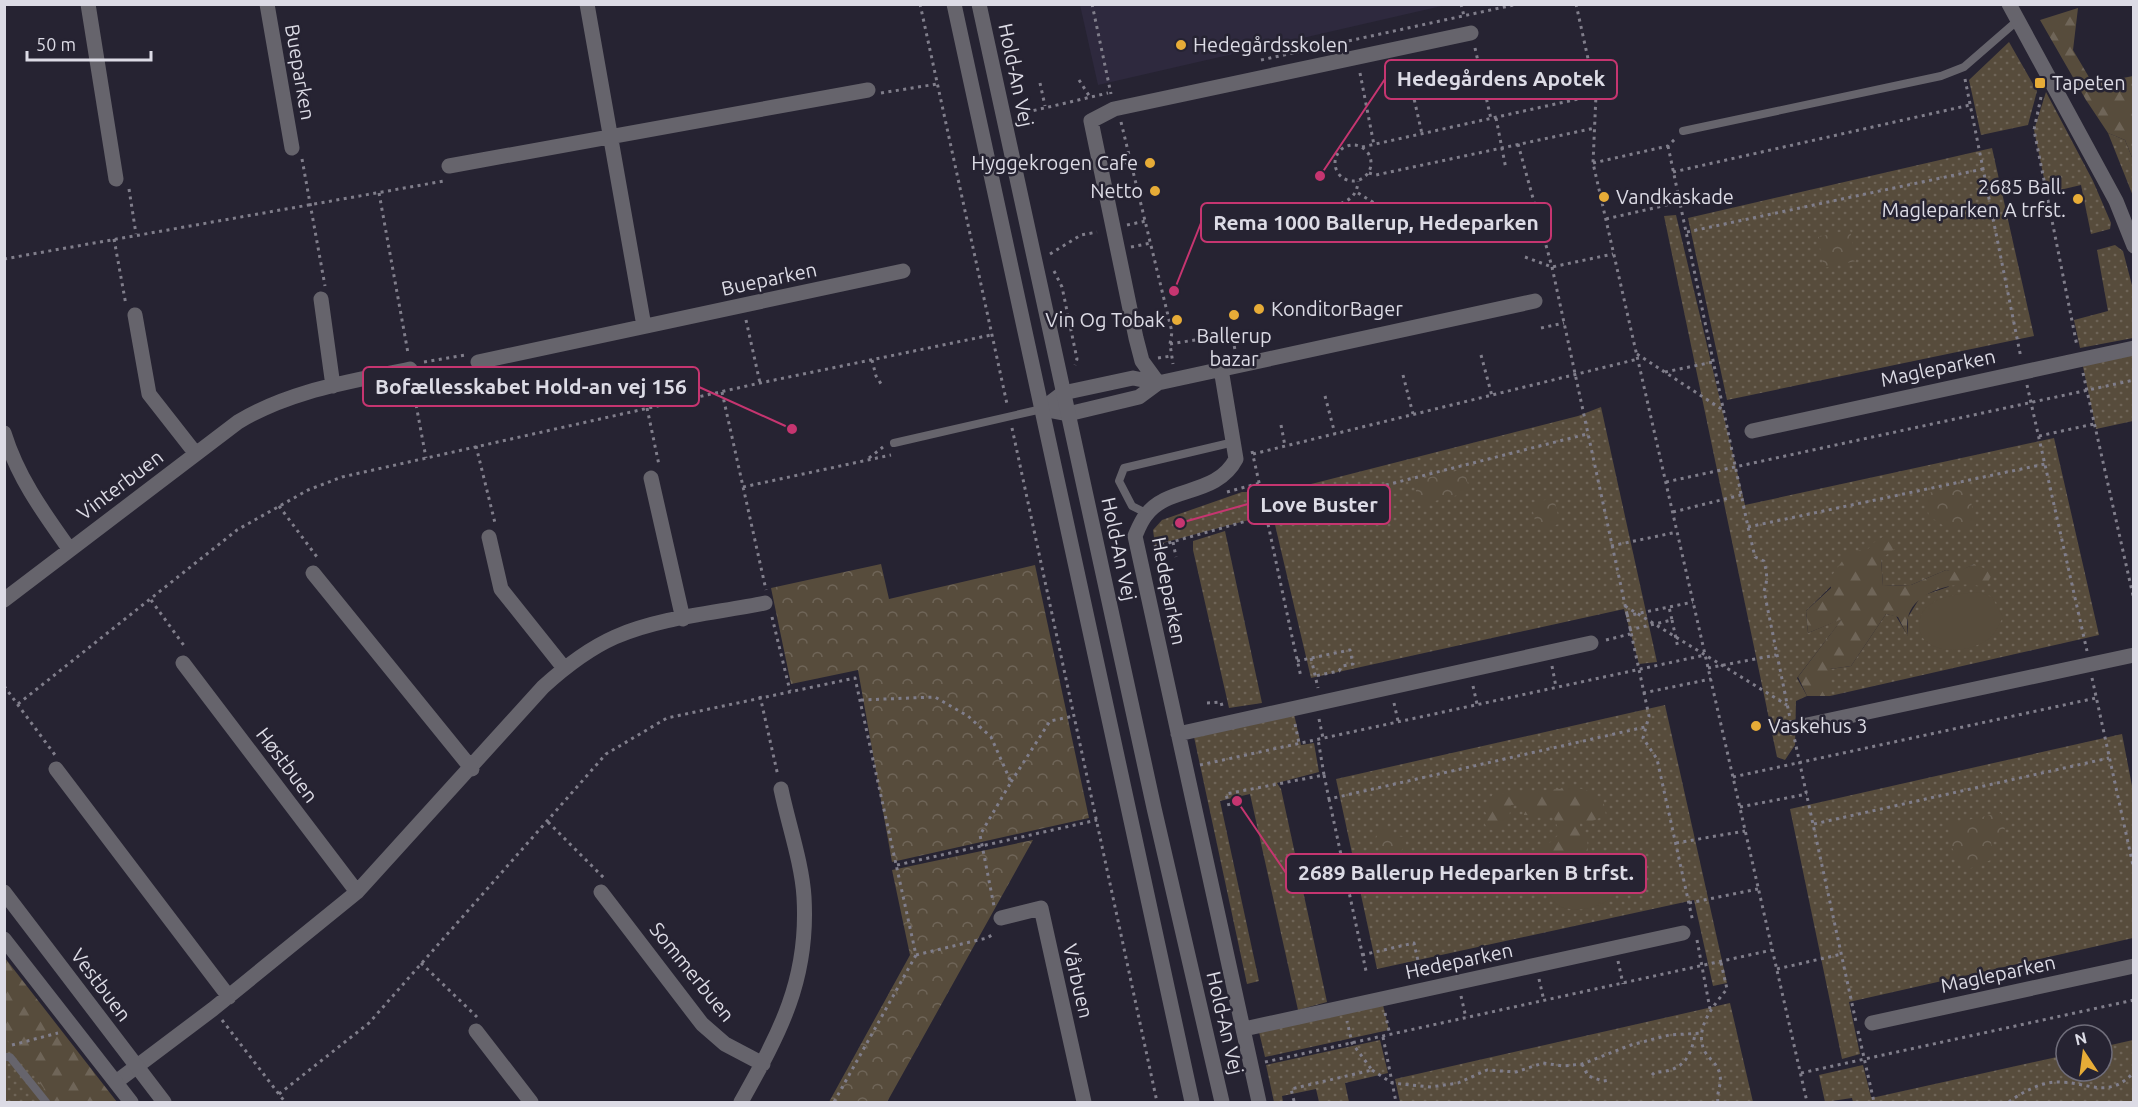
<svg xmlns="http://www.w3.org/2000/svg" width="2138" height="1107" font-family="Ubuntu,sans-serif">
  <defs>
    <pattern id="grass-dots" width="8" height="8" patternUnits="userSpaceOnUse" patternTransform="scale(1.5)"><rect width="8" height="8" fill="#574c3c"/><path d="M2 2h.1M6 6h.1" fill="none" stroke="#6f6558" stroke-width="1.8" stroke-linecap="round"/></pattern>
    <pattern id="forest-firs" width="22" height="20" patternUnits="userSpaceOnUse" patternTransform="scale(1.5)"><rect width="22" height="20" fill="#574c3c"/><path d="M5 1l3.5 6h-7zM16 11l3.5 6h-7z" fill="#6f6558"/></pattern>
    <pattern id="park-crowns" width="20" height="18" patternUnits="userSpaceOnUse" patternTransform="scale(1.5)"><rect width="20" height="18" fill="#574c3c"/><path d="M2 6a3 3 0 1 1 6 0M12 15a3 3 0 1 1 6 0" fill="none" stroke="#6f6558"/></pattern>
  </defs>
  <rect width="100%" height="100%" fill="#262332"/>
  <!-- built -->
  <path fill="#2e293e" d="M1080,5V4L1446,5L1098,85Z"/>
  <!-- grass -->
  <path fill="url(#grass-dots)" d="M2009,42L2037,91L2028,125L1981,135L1969,80Z
    M2046,92L2093,181L2111,223L2110,229L2091,234L2081,185L2047,193L2034,130Z
    M2108,133L2125,140L2133,160V196Z
    M1992,148L2034,336L1727,400L1688,218Z
    M1676,215L1745,505L2054,438L2099,635L1830,696V669L1851,666L1886,614L1896,616L1908,636V617L1921,596L1948,587L1974,564L1957,573L1946,570L1911,585L1883,586L1881,559L1870,548L1806,611L1808,633L1843,618L1797,678L1807,696L1796,701L1795,745L1785,760L1777,757L1664,216Z
    M2115,245L2123,251L2133,289V338L2080,348L2074,320L2108,311L2097,250Z
    M2133,351V421L2096,429L2082,362Z
    M1601,407L1657,662L1639,664L1624,609L1311,678L1268,495L1578,416Z
    M1242,492H1253L1260,497L1264,516L1155,545L1153,530L1162,520Z
    M1225,531L1262,703L1229,708L1193,550V541Z
    M1665,705L1727,983L1713,986L1694,900L1377,969L1336,779Z
    M1294,714L1301,745L1314,743L1319,772L1277,783L1281,789L1327,1002L1298,1010L1250,794L1220,801L1259,981L1247,984L1194,737Z
    M2122,734L2133,791V938L1849,1002L1860,1054L1842,1059L1790,809Z
    M1730,1003L1753,1102H1400L1395,1079Z
    M1383,1005L1389,1030L1265,1057L1259,1032Z
    M5,1030L58,1102H5Z
    M1380,1040L1388,1073L1345,1083L1349,1102H1319L1316,1089L1282,1096L1283,1102H1274L1266,1065Z
    M2133,1040V1102H1853L1852,1098L1825,1102L1819,1075L1863,1065L1871,1097H1876L2066,1055V1071H2102V1047Z"/>
  <!-- forest -->
  <path fill="url(#forest-firs)" d="M2078,8L2073,50L2093,84L2133,76V160L2125,140L2108,133L2086,100L2040,20Z
    M1886,535L1897,547L1881,559L1883,586L1911,585L1946,570L1957,572L1974,564L1993,572L1985,588C1962,578 1913,590 1908,618C1906,624 1908,632 1908,637L1898,617L1886,614L1851,666L1830,669V696H1807L1798,677L1842,619L1808,633L1806,611L1831,588L1830,578L1848,553L1870,548L1873,543Z
    M1566,785L1586,790L1603,799L1606,815L1588,823L1580,817V828L1587,834L1588,856C1570,861 1553,869 1548,888L1508,870C1526,855 1545,850 1560,833L1553,816L1524,815L1525,804L1511,805L1509,818L1497,832L1487,828L1484,822L1488,817L1484,810L1493,794L1560,789Z
    M5,958L117,1102H54L5,1037Z"/>
  <!-- park -->
  <path fill="url(#park-crowns)" d="M1850,230L1856,261L1824,268L1818,237Z
    M1464,469L1470,492L1419,505L1414,481Z
    M1967,484L1976,525L1950,530L1929,516L1924,494Z
    M1554,498L1560,524L1537,529L1531,503Z
    M881,564L889,599L1035,565L1089,818L892,862L858,670L791,684L771,588Z
    M2001,813L2007,838L1991,842L1993,859L1964,871L1950,844L1948,824Z
    M1383,824L1396,836L1404,837L1406,844L1396,858H1388L1382,855L1379,841L1375,840Z
    M1033,840L887,1102H829L910,955L892,870Z"/>
  <!-- pitch -->
  <path fill="#574c3c" d="M1978,592L1992,597L2003,617C1999,625 1995,635 1987,640C1972,651 1940,655 1926,641C1921,637 1919,631 1919,625C1920,597 1957,594 1978,592Z
    M1586,856C1654,854 1621,915 1570,909C1546,907 1543,880 1560,866C1567,860 1578,858 1586,856Z"/>
  <g fill="none" stroke-linecap="round" stroke-linejoin="round">
    <!-- path -->
    <path stroke="#807e8b" stroke-width="3" stroke-dasharray="3 4.5" stroke-linecap="butt" d="M920,4L1007,404
      M1092,4L1111,94
      M1461,4L1464,16
      M1576,4L1596,95L1593,163L1807,1102
      M1475,48L1491,119
      M1261,60L1518,4
      M1406,63L1422,134
      M1360,73L1374,145
      M1965,79L2021,358
      M1079,80L1090,97
      M1040,83L1045,106
      M881,93L937,84
      M2041,97L2034,130L2077,346
      M1019,114L1108,93
      M1496,118L1506,169
      M1121,122L1172,332L1170,344L1173,364
      M1518,144L1552,267L1649,716L1643,738L1657,759L1693,922
      M1335 163a18 18 0 1 1 36 0a18 18 0 1 1-36 0Z
      M1668,146L1748,527L1755,557L1764,561C1767,573 1768,580 1764,591L1791,723
      M1362,147L1596,95
      M302,159L325,286
      M1593,163L1668,146L1676,138
      M1117,165L1132,161
      M1673,172L1970,105
      M1369,173L1376,175L1595,128
      M129,189L136,234
      M379,193L408,353
      M1358,193L1402,220
      M1304,211C1326,206 1357,208 1358,181
      M1606,219L1680,202
      M1127,225L1146,221
      M1687,232L1983,169
      M114,239L126,305
      M1131,247L1151,243
      M1050,254L1081,235L1097,232
      M1525,257L1552,267L1613,254
      M4,259L444,181
      M1054,271L1062,287L1077,359L1075,365
      M746,320L760,383
      M1147,322L1168,317
      M1541,328L1564,323
      M1170,344L1232,334L1235,350
      M1637,354L1723,410
      M1481,355L1492,396
      M1158,358L1171,356
      M872,360L876,376L883,387
      M424,362L465,355
      M1665,372L1713,362
      M2083,373L2134,600
      M1403,375L1413,414
      M412,383L426,458
      M2027,385L2087,651
      M722,392L766,590
      M1325,396L1335,434
      M647,408L659,465
      M1281,425L1285,446
      M1012,428L1157,1102
      M2039,436L2094,424
      M476,446L495,523
      M1252,451C1269,526 1284,602 1301,677
      M1253,454L1638,359
      M869,458L883,447
      M1666,482L2134,380
      M743,487L891,455
      M1227,492L1260,483
      M279,506L317,557
      M1673,512L1741,495
      M1748,527L2045,464
      M1173,542L1176,557
      M1611,546L1677,532
      M1154,547L1268,515L1587,434
      M151,600L185,647
      M1625,606L1787,705
      M1626,616L1693,602
      M772,617L790,691
      M1672,620L1678,648
      M1629,630L1672,620L1669,607
      M1606,640L1630,634
      M1311,658L1318,688
      M1297,661L1350,650L1353,664L1342,666L1339,671L1315,676
      M1552,666L1556,687
      M1708,668L1776,655
      M2092,678L2134,870
      M4,686L55,755
      M1473,686L1477,704
      M1643,693L1711,679
      M760,696L778,776
      M861,700L935,697L968,716L991,737L1011,782L980,835L994,906
      M1207,703L1221,702L1223,710
      M1394,703L1398,721
      M18,704L237,530L308,490L342,477L760,383L991,335
      M1319,719L1323,738
      M1295,724L1299,743
      M1793,732L1856,1022
      M1200,765L1705,655
      M1324,775L1329,799L1645,727
      M1733,777L2096,698
      M1011,782L1050,721L1074,716
      M1329,799L1366,971
      M1229,806L1226,794L1324,775L1318,739
      M1740,807L1807,794
      M548,822L604,878
      M1814,824L2109,758
      M1676,843L1745,831
      M897,865L1097,820
      M1689,903L1758,889
      M1697,940L1710,1009
      M916,955L987,938L995,933
      M1362,955L1414,943L1421,974
      M1618,961L1623,984
      M421,963L477,1017
      M1777,969L1842,954
      M1539,979L1544,1001
      M1461,996L1466,1018
      M1385,1013L1390,1035
      M222,1020L285,1102
      M1858,1031L1874,1102
      M1383,1037L1396,1102
      M12,1045L58,1033
      M1265,1062L1772,950
      M1582,1064L1588,1076L1603,1081L1610,1080
      M1372,1070L1392,1083L1431,1087L1458,1083L1487,1070L1516,1072L1543,1063L1563,1066L1582,1064L1631,1045L1669,1035L1703,1033
      M1801,1073L2134,1000
      M1652,1075L1655,1072C1681,1072 1691,1059 1695,1034
      M279,1094L369,1023L606,754L667,718L855,678L916,955L834,1102
      M1294,1101L1291,1089L1372,1070L1352,1043L1347,1021
      M1718,1102C1716,1094 1722,1084 1720,1075C1718,1064 1710,1060 1705,1052C1693,1029 1714,1005 1727,989L1721,963
      M2009,1102C2022,1092 2043,1081 2060,1082C2087,1082 2109,1100 2134,1072"/>
    <!-- service -->
    <path stroke="#66646c" stroke-width="8" d="M1683,131L1941,76L1964,67L2017,21
      M894,443L1042,409
      M1146,513L1132,506L1119,481L1124,468L1234,442
      M4,1057H10L46,1102"/>
    <!-- minor -->
    <path stroke="#66646c" stroke-width="15" d="M88,4L116,179
      M267,4L292,148
      M587,4L644,326
      M449,166L868,90
      M321,299L333,386
      M135,315L149,394L196,454
      M478,362L903,271
      M1221,369L1236,459C1216,497 1168,485 1146,515C1141,521 1138,529 1135,536L1259,1102
      M1158,383L1142,361L1136,338L1091,121L1114,109L1471,33
      M1042,409L1068,414L1139,397L1158,383L1181,378L1535,301
      M1042,409L1063,393L1133,378L1158,383
      M1752,431L2134,348
      M4,433C18,478 43,512 70,550
      M651,478L683,619
      M489,537L501,589L564,668
      M313,573L472,769
      M4,600L238,422C291,390 350,382 410,369
      M183,663L357,892
      M1807,725L2134,655
      M1178,734L1591,643
      M56,769L229,997
      M601,892L702,1024L725,1044L763,1064
      M1001,918L1041,908L1084,1102
      M1872,1023L2134,966
      M1244,1029L1683,933
      M476,1031L531,1102
      M116,1082L213,1009L357,892L543,687C565,667 588,649 615,637C661,617 716,613 765,603
      M741,1102C780,1032 809,980 804,897C802,863 788,823 781,789"/>
    <!-- tertiary -->
    <path stroke="#66646c" stroke-width="15" d="M954,4L1192,1102
      M979,4L1154,808L1222,1102
      M2009,4L2116,201L2134,246
      M4,892L164,1102
      M4,939L131,1102"/>
  </g>
  <!-- markers -->
  <g fill="#e7ac37" stroke="#262332" stroke-width="2">
    <circle cx="1181" cy="45" r="6"/>
    <rect x="2034" y="77" width="12" height="12" rx="3"/>
    <circle cx="1150" cy="163" r="6"/>
    <circle cx="1155" cy="191" r="6"/>
    <circle cx="1604" cy="197" r="6"/>
    <circle cx="2078" cy="199" r="6"/>
    <circle cx="1259" cy="309" r="6"/>
    <circle cx="1234" cy="315" r="6"/>
    <circle cx="1177" cy="320" r="6"/>
    <circle cx="1756" cy="726" r="6"/>
  </g>
  <g text-anchor="middle" stroke-width="5" stroke-linejoin="round" paint-order="stroke">
    <!-- poi labels -->
    <g font-size="20" fill="#dcdbe5" stroke="#262332" text-anchor="start">
      <text x="1193" y="52">Hedegårdsskolen</text>
      <text x="2052" y="90">Tapeten</text>
      <text x="1138" y="170" text-anchor="end">Hyggekrogen Cafe</text>
      <text x="2066" y="194" text-anchor="end">2685 Ball.<tspan x="2066" dy="23">Magleparken A trfst.</tspan></text>
      <text x="1143" y="198" text-anchor="end">Netto</text>
      <text x="1616" y="204">Vandkaskade</text>
      <text x="1271" y="316">KonditorBager</text>
      <text x="1165" y="327" text-anchor="end">Vin Og Tobak</text>
      <text x="1234" y="343" text-anchor="middle">Ballerup<tspan x="1234" dy="23">bazar</tspan></text>
      <text x="1768" y="733">Vaskehus 3</text>
    </g>
    <!-- street labels -->
    <g font-size="20" fill="#dcdbe5" stroke="#262332">
      <text transform="translate(300 72) rotate(80)" y="7">Bueparken</text>
      <text transform="translate(1016 75) rotate(78)" y="7">Hold-An Vej</text>
      <text transform="translate(769 279) rotate(-12)" y="7">Bueparken</text>
      <text transform="translate(1938 368) rotate(-12)" y="7">Magleparken</text>
      <text transform="translate(120 485) rotate(-37)" y="7">Vinterbuen</text>
      <text transform="translate(1119 549) rotate(78)" y="7">Hold-An Vej</text>
      <text transform="translate(1169 591) rotate(79)" y="7">Hedeparken</text>
      <text transform="translate(287 765) rotate(53)" y="7">Høstbuen</text>
      <text transform="translate(1459 961) rotate(-12)" y="7">Hedeparken</text>
      <text transform="translate(692 972) rotate(51)" y="7">Sommerbuen</text>
      <text transform="translate(1998 974) rotate(-12)" y="7">Magleparken</text>
      <text transform="translate(1078 981) rotate(77)" y="7">Vårbuen</text>
      <text transform="translate(101 985) rotate(53)" y="7">Vestbuen</text>
      <text transform="translate(1225 1023) rotate(77)" y="7">Hold-An Vej</text>
    </g>
  </g>
  <!-- callouts -->
  <path fill="none" stroke="#c63570" stroke-width="2" d="M1320 176L1385 79M1174 291L1201 223M792 429L699 387M1180 523L1248 504M1237 801L1286 873"/>
  <g fill="#c63570" stroke="#262332" stroke-width="2">
    <circle cx="1320" cy="176" r="6"/>
    <circle cx="1174" cy="291" r="6"/>
    <circle cx="792" cy="429" r="6"/>
    <circle cx="1180" cy="523" r="6"/>
    <circle cx="1237" cy="801" r="6"/>
  </g>
  <g fill="#262332" stroke="#c63570" stroke-width="2">
    <rect x="1385" y="60" width="232" height="39" rx="6"/>
    <rect x="1201" y="203" width="350" height="39" rx="6"/>
    <rect x="363" y="367" width="336" height="39" rx="6"/>
    <rect x="1248" y="485" width="142" height="39" rx="6"/>
    <rect x="1286" y="854" width="360" height="39" rx="6"/>
  </g>
  <g font-size="21" text-anchor="middle" font-weight="bold" fill="#dcdbe5">
    <text x="1501" y="86">Hedegårdens Apotek</text>
    <text x="1376" y="230">Rema 1000 Ballerup, Hedeparken</text>
    <text x="531" y="394">Bofællesskabet Hold-an vej 156</text>
    <text x="1319" y="512">Love Buster</text>
    <text x="1466" y="880">2689 Ballerup Hedeparken B trfst.</text>
  </g>
  <!-- border -->
  <rect width="2138" height="1107" fill="none" stroke="#dcdbe5" stroke-width="12"/>
  <!-- north arrow -->
  <g transform="translate(2084 1053) rotate(347)"><circle r="28" fill="#262332" stroke="#6f6d7a" stroke-width="1.5"/>
  <path d="M0-4.5L10 22L0 15L-10 22Z" fill="#e7ac37"/>
  <text y="-9" font-size="16" font-weight="bold" text-anchor="middle" fill="#dcdbe5">N</text>
  </g>
  <!-- scale -->
  <path d="M27 51v9h124v-9" fill="none" stroke="#dcdbe5" stroke-width="3"/>
  <text x="36" y="51" font-size="18" fill="#dcdbe5" stroke="#262332" stroke-width="4.5" paint-order="stroke">50 m</text>
</svg>
